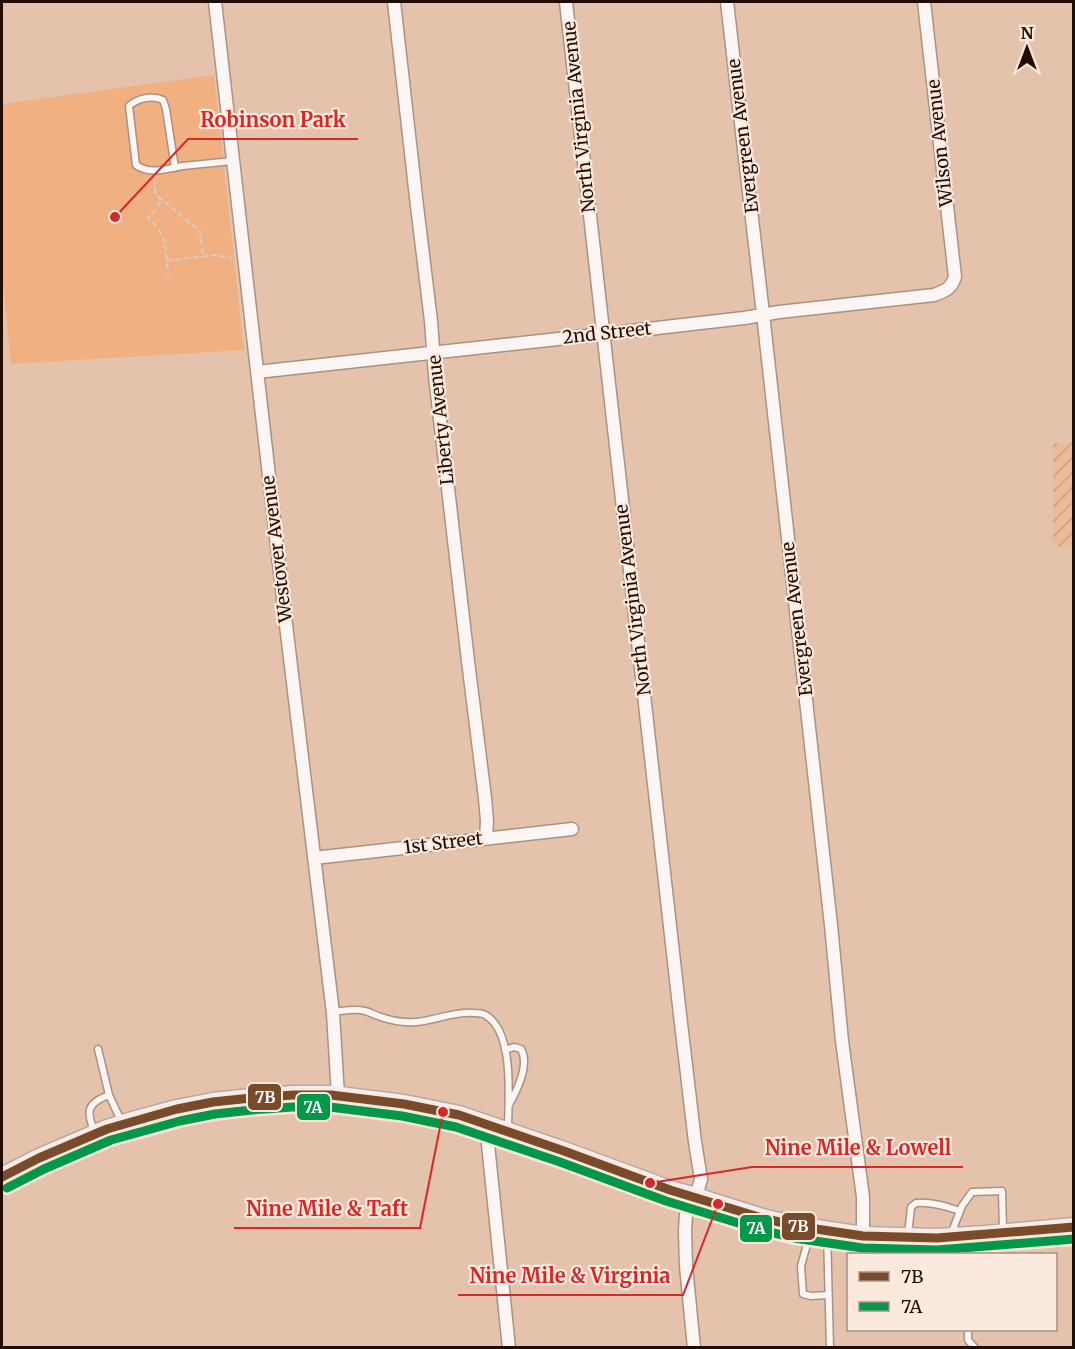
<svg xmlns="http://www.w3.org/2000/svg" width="1075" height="1349" font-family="Merriweather,serif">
  <defs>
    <pattern id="industrial-furrows" width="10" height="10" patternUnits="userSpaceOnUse" patternTransform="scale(1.5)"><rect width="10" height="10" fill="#edba98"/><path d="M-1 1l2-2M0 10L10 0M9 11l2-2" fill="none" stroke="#cb9f81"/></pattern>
  </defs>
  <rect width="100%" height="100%" fill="#e4c2ac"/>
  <!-- industrial -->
  <path fill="url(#industrial-furrows)" d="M1053,443H1073V547H1053Z"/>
  <!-- green -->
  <path fill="#f1b082" d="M214,75L244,350L11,364L2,276V104Z"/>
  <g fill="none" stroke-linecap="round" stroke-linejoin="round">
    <!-- lane casing -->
    <g stroke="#aa9180" stroke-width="9">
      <path id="lane" d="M175,168L166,109L163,100C152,95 138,98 129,106L136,165C150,175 166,169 182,166L233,161
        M333,1012C343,1011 355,1008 365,1011C370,1012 374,1015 378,1016C389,1020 403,1023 415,1022C434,1021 454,1011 474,1013C478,1013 484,1013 487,1016C515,1035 508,1100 508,1130
        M98,1049L109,1095L122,1123
        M505,1050L514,1047L521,1049C530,1065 517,1090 509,1105
        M94,1131C86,1111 87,1103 109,1095
        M808,1231L806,1248L801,1266L803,1294L811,1296L828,1295
        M827,1231L830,1348
        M951,1234L962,1206L972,1192L1002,1191L1003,1230
        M908,1235L911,1207L916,1203C932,1202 945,1206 960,1211
        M968,1254L969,1237
        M968,1330V1340L975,1348"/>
    </g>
    <!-- street casing -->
    <g stroke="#aa9180" stroke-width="15">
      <path id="street" d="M215,2L286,625L333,1013L338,1096
        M394,2L417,206L431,321L435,376L468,661L485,798L487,821L486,838
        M566,2L680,1015L695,1142L701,1179L696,1197L686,1214L685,1231L686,1266L694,1348
        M727,2L763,314L831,925L842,1041L863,1197V1236
        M257,372L622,332L744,318L779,312L934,295C945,291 951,289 955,277L924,2
        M314,858L572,829
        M486,1125L509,1348"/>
    </g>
    <!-- primary casing -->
    <g stroke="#b9a8a2" stroke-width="21">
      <path id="primary" d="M2,1177L39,1158L107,1129L129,1122L177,1109L213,1102L251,1098L293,1095H331L404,1104L459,1115L564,1151L670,1190L696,1197L762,1218L796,1226L863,1236L937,1238L986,1235L1074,1227"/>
    </g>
    <!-- path -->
    <path stroke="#d7cdc6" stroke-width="2" stroke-dasharray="6 3" stroke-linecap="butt" d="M154,179L155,192L156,195L200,231L203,256
      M161,202L148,219C169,235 165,250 168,275
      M166,261L215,255L232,258"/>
    <!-- lane -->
    <use href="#lane" stroke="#fbf6f3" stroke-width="6"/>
    <!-- street -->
    <use href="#street" stroke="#fbf6f3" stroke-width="12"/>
    <!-- primary -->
    <use href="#primary" stroke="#f4eeee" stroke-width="18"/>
    <!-- bus-1 casing -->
    <g stroke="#fce9dd" stroke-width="14">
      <path id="bus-1" d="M2,1177L39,1158L107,1129L177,1109L213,1102L251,1098L293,1095H331L404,1104L459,1115L564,1151L670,1190L762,1218L796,1226L863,1236L937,1238L1074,1227"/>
    </g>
    <!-- bus-2 casing -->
    <g stroke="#fce9dd" stroke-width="14">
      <path id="bus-2" d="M7,1188L44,1169L111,1140L180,1121L215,1114L252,1110L293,1107H330L402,1116L456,1127L560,1162L666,1201L758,1229L794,1238L863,1248L937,1250L1074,1239"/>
    </g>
    <!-- bus-1 -->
    <use href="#bus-1" stroke="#7a4b2a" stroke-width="9"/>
    <!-- bus-2 -->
    <use href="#bus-2" stroke="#039749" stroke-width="9"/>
  </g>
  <g text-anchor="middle" stroke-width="4.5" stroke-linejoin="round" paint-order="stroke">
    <!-- street labels -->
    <g font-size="18" fill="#200c00" stroke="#fce9dd">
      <text transform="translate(579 117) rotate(-96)" y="6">North Virginia Avenue</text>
      <text transform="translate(743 136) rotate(-97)" y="6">Evergreen Avenue</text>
      <text transform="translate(940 143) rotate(-96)" y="6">Wilson Avenue</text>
      <text transform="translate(607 333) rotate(-6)" y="6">2nd Street</text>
      <text transform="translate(441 420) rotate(-96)" y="6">Liberty Avenue</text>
      <text transform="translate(277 549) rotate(-97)" y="6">Westover Avenue</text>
      <text transform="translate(633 600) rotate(-97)" y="6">North Virginia Avenue</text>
      <text transform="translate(797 619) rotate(-97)" y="6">Evergreen Avenue</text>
      <text transform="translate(443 843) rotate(-7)" y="6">1st Street</text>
    </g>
  </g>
  <!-- callouts -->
  <path fill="none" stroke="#d62828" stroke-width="2" d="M115 217L188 139H358M650 1183L752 1167H963M443 1112L420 1228H234M718 1204L683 1295H458"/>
  <g fill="#d62828" stroke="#fce9dd" stroke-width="2">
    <circle cx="115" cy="217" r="6"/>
    <circle cx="650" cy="1183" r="6"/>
    <circle cx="443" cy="1112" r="6"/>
    <circle cx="718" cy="1204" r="6"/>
  </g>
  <g font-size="20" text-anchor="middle" font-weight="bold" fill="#d62828" stroke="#fce9dd" stroke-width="4.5" stroke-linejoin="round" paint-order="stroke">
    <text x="273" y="127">Robinson Park</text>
    <text x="858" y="1155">Nine Mile &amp; Lowell</text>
    <text x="327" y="1216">Nine Mile &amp; Taft</text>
    <text x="570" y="1283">Nine Mile &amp; Virginia</text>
  </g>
  <g stroke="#fce9dd" stroke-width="2">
    <rect x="247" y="1083" width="35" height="28" rx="6" fill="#7a4b2a"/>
    <rect x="296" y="1093" width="35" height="28" rx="6" fill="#039749"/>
    <rect x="781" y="1212" width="35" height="29" rx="6" fill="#7a4b2a"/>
    <rect x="739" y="1214" width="34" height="29" rx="6" fill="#039749"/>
  </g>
  <g font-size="16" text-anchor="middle" font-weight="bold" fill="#fff">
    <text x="265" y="1103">7B</text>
    <text x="313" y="1113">7A</text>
    <text x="798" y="1232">7B</text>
    <text x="756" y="1234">7A</text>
  </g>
  <!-- border -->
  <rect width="1075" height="1349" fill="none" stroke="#200c00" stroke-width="6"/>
  <!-- legend -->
  <rect x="847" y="1253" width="210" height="78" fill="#fce9dd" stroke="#a49185" stroke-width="1.5"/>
  <rect x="859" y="1272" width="30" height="9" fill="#7a4b2a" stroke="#a49185" stroke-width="1.5"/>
  <text x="901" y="1283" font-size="18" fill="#200c00">7B</text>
  <rect x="859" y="1302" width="30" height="9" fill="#039749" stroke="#a49185" stroke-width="1.5"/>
  <text x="901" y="1313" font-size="18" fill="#200c00">7A</text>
  <!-- north arrow -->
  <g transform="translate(1027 48)" stroke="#fce9dd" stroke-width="4.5" paint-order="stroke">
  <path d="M0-4.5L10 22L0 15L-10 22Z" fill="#200c00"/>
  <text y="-9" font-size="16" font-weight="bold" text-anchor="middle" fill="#200c00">N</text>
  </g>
</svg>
